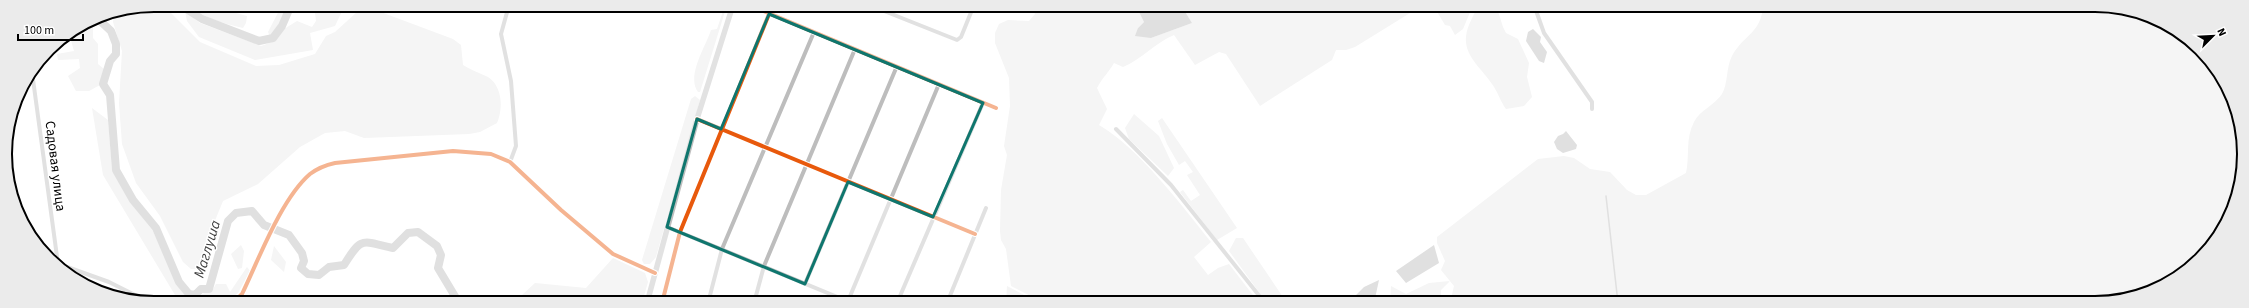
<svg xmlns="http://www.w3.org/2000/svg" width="2249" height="308" font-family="'Source Sans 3',sans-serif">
  <rect width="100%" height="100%" fill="#fff"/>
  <!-- green -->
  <path fill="#e8e8e8" d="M185,5H206L247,16L246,23L243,28C220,23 205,17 185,5Z
    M282,5H286L279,26L270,36L268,32Z
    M314,5H345L335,26L310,33L313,50L255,60L199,37L187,21L185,11L200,23L261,46L275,41L284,29L297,21L312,27L316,21Z
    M725,5H727L700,92H698C686,76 706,46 711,30L717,29Z
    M1032,5H1105L1111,11L1131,7L1139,12L1144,22L1138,28L1151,38L1192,23L1181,5H1423L1355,47L1346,50H1336L1332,60L1260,106L1226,54L1219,52L1195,65L1174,35C1155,43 1142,59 1123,67L1114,63C1109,72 1102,78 1097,88L1107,109L1099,125C1139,148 1182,206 1211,242L1194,257L1208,275L1218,268L1229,264L1259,303H1044L1011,286L1006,249L1001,240L1000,231L1001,190L1007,155L1004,146L1010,106L1009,78L995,43V33L999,24L1008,20L1029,21L1035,14Z
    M1433,5H1473L1463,29L1455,35L1450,26L1445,25Z
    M1478,5H1496L1503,27L1506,33L1518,39L1529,63L1527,77L1532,97L1524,106L1506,109C1500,101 1498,92 1492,84C1483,70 1464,56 1466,37C1467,25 1474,16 1478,5Z
    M1763,5H2105L2161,20L2207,56L2236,106L2244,164L2233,211L2201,259L2161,288L2105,303H1450L1454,286L1441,270L1445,261L1437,243V237L1538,159L1564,156L1574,158L1590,169L1610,172L1627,190L1636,195H1646L1686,173C1690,156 1685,139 1694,122C1700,110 1715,105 1722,94C1728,84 1726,67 1732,56C1743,35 1762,33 1763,5Z
    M148,6L169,11L200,42L256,66L279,65L315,54L326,36L335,32L357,12L378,11L453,39L461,45L463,65C471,70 480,73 488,77C503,87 503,109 497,123L480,132L469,134L364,138L345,131L325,133L300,147L258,184L223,201L205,245L208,262L200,269H191L183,262L160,216L136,183L122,144L119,103L122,51L113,22L114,13Z
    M93,19V38L98,44V64L104,69L100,85L89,91H76L68,76L80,68L79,59L58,60L57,54L74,51L70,37H66Z
    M695,96L700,100L656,257L650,264H644L642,260L691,99Z
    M92,108L108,120L112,170L131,203L153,231L177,284L188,298C197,298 203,292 212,291L216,284H226L230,292L247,267L250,271L238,293L225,303H177L178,300L103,175Z
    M1134,114L1159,136L1174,168L1168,176L1129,139L1125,128Z
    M1162,118L1237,228L1217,240L1180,192L1183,190L1191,201L1200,195L1187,175L1193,172L1185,161L1179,165L1167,144L1158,121Z
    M1236,238H1243L1287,303H1267L1229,251Z
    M241,245L244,251L242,268L238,269L231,254Z
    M274,246L286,262L284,272L271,260Z
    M613,258L645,273L648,282L642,303H527L522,295L535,283L586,288Z
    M1450,281L1441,290V303H1390L1391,286L1406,294L1429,283Z
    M1007,286L1039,303H1006Z"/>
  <!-- water -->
  <path fill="#bababa" d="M1105,5H1181L1192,23L1151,38L1135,36L1138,28L1144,22L1139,12L1131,7L1111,11Z
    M1533,29L1541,37L1540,42L1547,52L1544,63L1539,61L1526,41L1528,32Z
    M1566,131L1577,145L1576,149L1563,153L1557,149L1554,142L1558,136L1563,134Z
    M1434,245L1439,263L1406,283L1396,271Z
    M1379,280L1374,303H1354L1352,299L1364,287Z"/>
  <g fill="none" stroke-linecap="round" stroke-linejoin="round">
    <!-- stream -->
    <path stroke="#bababa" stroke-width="1.5" d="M1606,196L1618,303"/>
    <!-- river -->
    <path stroke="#bababa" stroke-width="8" d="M180,5L202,19L259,41L273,38L282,26L291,5
      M96,17L111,31L116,44V54L110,61L103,84L110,95L116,170L133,200L156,228L179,282L189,294L195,295L201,289H209L228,221L236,213L252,211L264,225L289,235L302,253L304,261L301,268L308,274L319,275L329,267L344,265C362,236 361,241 393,248L408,233L418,232L437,246L441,255L438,268L459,303"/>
    <!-- street -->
    <path stroke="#bdbdbd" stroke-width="4" d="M509,5L501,34L511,81L516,146L510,162
      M749,5L996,108
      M869,5L957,40L961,37L974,5
      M1534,5L1544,33L1592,102V109
      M32,72L58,264
      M697,119L975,234
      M1116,129L1171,185L1265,303
      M667,227L852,303
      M56,263L109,282L151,303
      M805,284L897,66
      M848,301L939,84
      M233,303L242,294C259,259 281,199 310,174C318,168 326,165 335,163L453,151L491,154L510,162L561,210L613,254L655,273
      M662,303L680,232L769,14
      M708,303L722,249L814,32
      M754,303L764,266L855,49
      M897,303L983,103
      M947,303L986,208"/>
    <!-- secondary -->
    <path stroke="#bfbfbf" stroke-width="5.5" d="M647,303L697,119L733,5"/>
    <!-- cycleway casing -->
    <g stroke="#fff" stroke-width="6">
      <path id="cycleway" d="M749,5L996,108
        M697,119L975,234
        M233,303L242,294C259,259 281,199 310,174C318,168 326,165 335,163L453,151L491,154L510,162L561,210L613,254L655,273
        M662,303L680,232L769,14"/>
    </g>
    <!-- cycleway -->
    <use href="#cycleway" stroke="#e8590c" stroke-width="4"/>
  </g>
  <!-- marked area -->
  <path d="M0 0H2249V308H0ZM769,14L983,103L933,217L848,182L805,284L667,227L697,119L721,129Z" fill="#fff" fill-opacity=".55" fill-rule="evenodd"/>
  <path fill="none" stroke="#0f766e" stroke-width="3" stroke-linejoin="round" d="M769,14L983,103L933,217L848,182L805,284L667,227L697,119L721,129Z"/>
  <g text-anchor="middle" stroke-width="3" stroke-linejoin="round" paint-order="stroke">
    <!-- street labels -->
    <g font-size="14" fill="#000" stroke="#fff">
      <text transform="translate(56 166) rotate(83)" y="5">Садовая улица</text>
    </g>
    <!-- water labels -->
    <g font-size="15" font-style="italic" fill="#3d3d3d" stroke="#fff">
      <text transform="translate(207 249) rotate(-73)" y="5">Маглуша</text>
    </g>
  </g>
  <!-- crop -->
  <path d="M0 0H2249V308H0ZM154 12H2095A142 142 0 0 1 2237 154V154A142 142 0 0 1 2095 296H154A142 142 0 0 1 12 154V154A142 142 0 0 1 154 12Z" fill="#ebebeb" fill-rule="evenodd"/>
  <path fill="none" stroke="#000" stroke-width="2" d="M154 12H2095A142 142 0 0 1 2237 154V154A142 142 0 0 1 2095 296H154A142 142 0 0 1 12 154V154A142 142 0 0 1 154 12Z"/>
  <!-- north arrow -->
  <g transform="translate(2213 36) rotate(66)" stroke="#ffffff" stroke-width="3" paint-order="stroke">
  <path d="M0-3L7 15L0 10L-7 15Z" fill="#000000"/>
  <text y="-6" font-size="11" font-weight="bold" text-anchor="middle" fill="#000000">N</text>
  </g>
  <!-- scale -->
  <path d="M18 34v6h65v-6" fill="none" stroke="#000000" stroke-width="2"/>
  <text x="24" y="34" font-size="12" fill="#000000" stroke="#ffffff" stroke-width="3" paint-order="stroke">100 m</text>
</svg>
